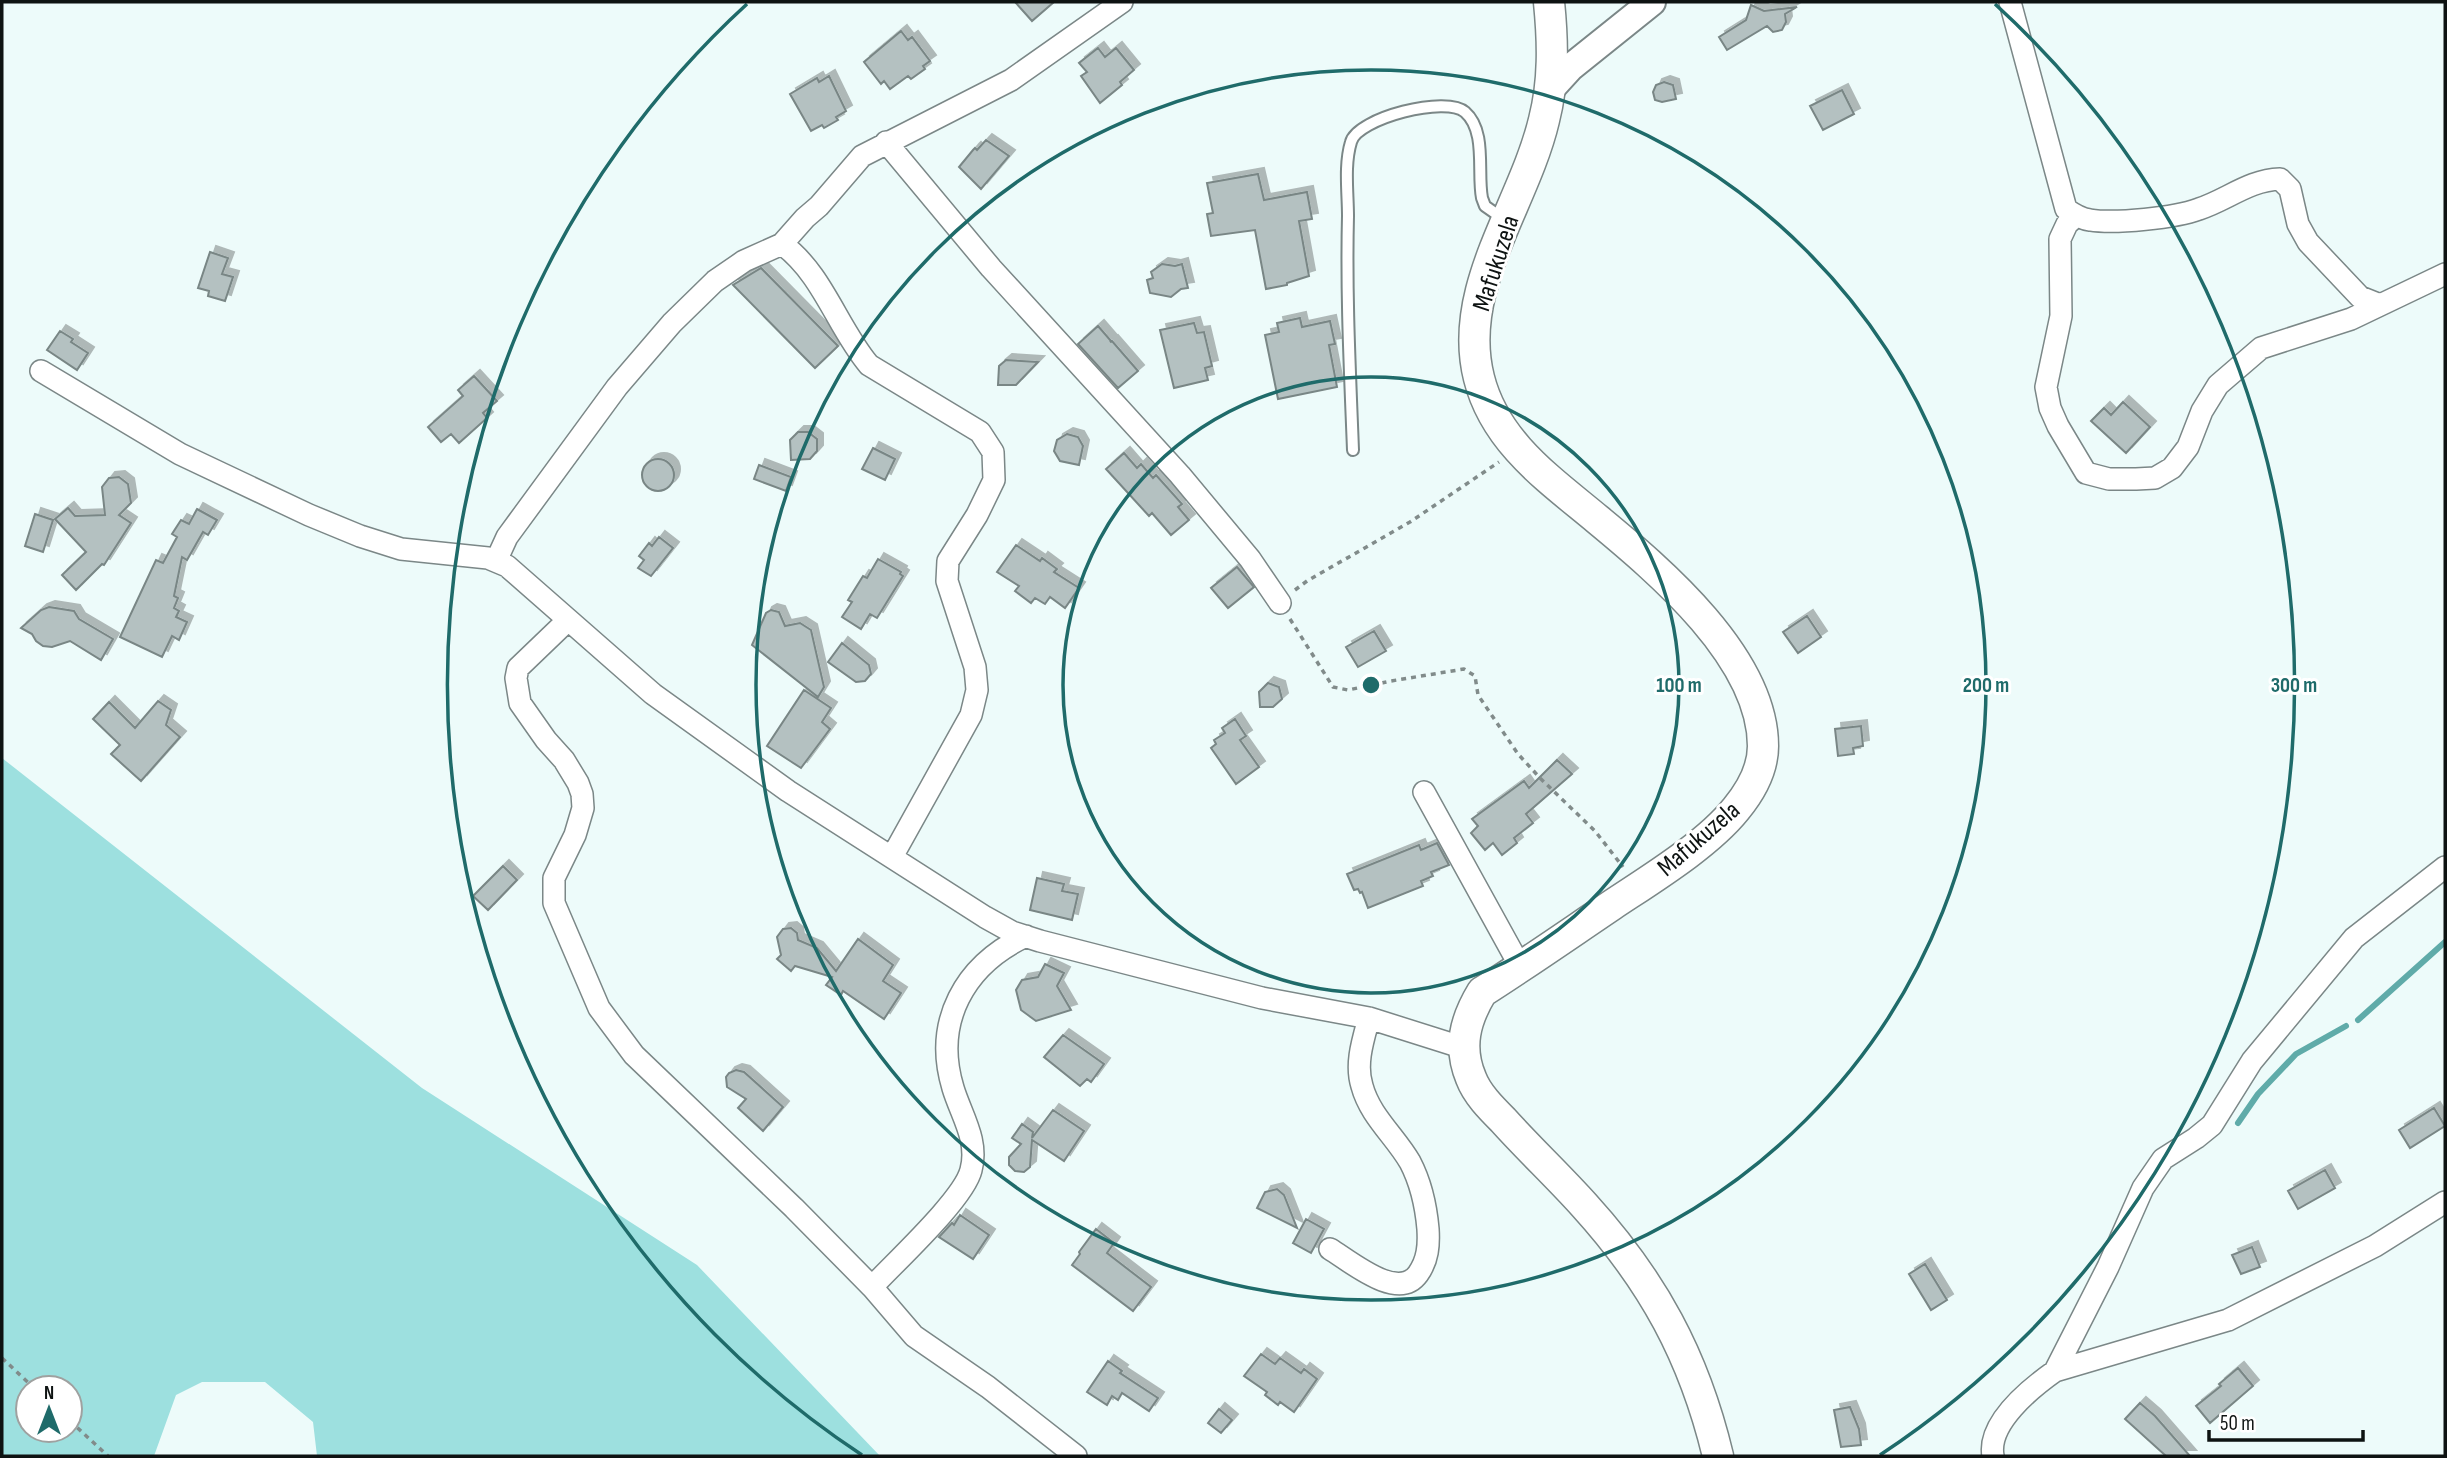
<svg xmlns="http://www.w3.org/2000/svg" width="2447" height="1458" font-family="'Sofia Sans Condensed',sans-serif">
  <defs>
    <filter id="shadow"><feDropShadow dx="6" dy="-6" stdDeviation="0" flood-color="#0004"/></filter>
  </defs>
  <rect width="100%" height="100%" fill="#edfbfa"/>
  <!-- green -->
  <path fill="#9de0df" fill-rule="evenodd" d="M2,758L422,1088L697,1265L880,1456H317L313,1422L265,1382H202L176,1395L154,1456H2ZM28,1388H70V1430H28Z"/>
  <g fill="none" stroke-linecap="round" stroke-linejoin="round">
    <!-- stream -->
    <path stroke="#5faba9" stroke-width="6" d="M2358,1020L2445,942
      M2238,1123L2258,1094L2296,1054L2346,1026"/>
  </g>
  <!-- building -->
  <path fill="#b4c1c1" stroke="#798685" stroke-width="2" filter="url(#shadow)" d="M1015,2H1054L1032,21Z
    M1751,5L1764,11L1797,7L1785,14L1786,22L1782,30L1773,32L1767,26L1727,50L1719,37L1746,20Z
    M901,31L908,40L912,37L930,61L923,66L925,69L911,79L908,76L890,89L884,81L881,84L864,62Z
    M1098,48L1105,57L1116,48L1134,70L1120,82L1122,85L1100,103L1081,76L1087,72L1079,63Z
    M829,76L846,111L836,117L838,120L824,128L822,125L811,131L790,94L817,78L819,82Z
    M1664,82L1673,85L1676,99L1662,102L1655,100L1653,92L1656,85Z
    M1842,90L1854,114L1823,130L1810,106Z
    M986,140L1009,156L981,189L959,167L973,150L975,148L977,150Z
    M1258,174L1264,200L1307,192L1312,219L1299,221L1309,276L1287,283V285L1266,289L1255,230L1211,236L1207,214L1213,213L1207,183Z
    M210,252L228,258L222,274L233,277L225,301L208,296L209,291L198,288Z
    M1162,264L1175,266L1182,264L1188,288L1181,289L1171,297L1150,293L1147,280L1153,278L1151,272Z
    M761,268L838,346L815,368L733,285Z
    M1300,318L1302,327L1330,321L1335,344L1329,345L1337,387L1278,399L1265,335L1279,332L1277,323Z
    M1194,323L1197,333L1204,332L1212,366L1205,368L1208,380L1174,388L1160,330Z
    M1098,326L1111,341L1110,342L1112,341L1138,371L1118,388L1078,344Z
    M60,331L73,339L71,342L88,353L77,370L47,350Z
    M1006,360L1038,362L1016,385H998L999,366Z
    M474,376L497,401L483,413L487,418L459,443L451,434L441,442L428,427L463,396L458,390Z
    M2123,402L2150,427L2126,453L2091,421L2104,408L2111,415Z
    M798,432H808L817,439V451L810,459L791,460L790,440Z
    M1067,434L1078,437L1083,446L1079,465L1060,461L1054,451L1057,440Z
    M873,448L895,459L885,480L862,469Z
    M1124,453L1137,468L1141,464L1153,478L1156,475L1182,504L1178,507L1189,520L1171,535L1152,513L1149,516L1106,469Z
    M642 475a16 16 0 1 1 32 0a16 16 0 1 1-32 0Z
    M759,465L791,477L786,491L754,479Z
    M119,477L128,484L131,503L119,515L131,523L104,565L102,564L76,590L62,575L86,552L55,519L68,508L75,516L105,515L102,487L109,478Z
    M197,509L217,520L208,535L203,532L187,560L182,557L174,596L178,598L174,608L179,611L176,617L187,622L179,640L172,636L162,657L120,637L156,560L163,563L177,537L172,534L181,520L189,524Z
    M35,514L53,520L43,552L25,546Z
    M659,537L673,548L651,576L638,568L644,560L639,556L649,543L652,546Z
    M1016,545L1040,561L1042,558L1057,569L1054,572L1079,588L1065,608L1050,597L1045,604L1035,598L1031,603L1015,591L1019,586L997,572Z
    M878,559L901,572L900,574L903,576L877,618L870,614L861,629L842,617L852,602L848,600L863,576L867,578Z
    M1237,567L1254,587L1228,608L1211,588Z
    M49,607L74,611L79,619L113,639L101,660L70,641L52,647L43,646L36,641L32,634L21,628L41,610Z
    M771,610L779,612L785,626L800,623L811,630L824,687L818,697L752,645L766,613Z
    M1807,616L1821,637L1798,653L1783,632Z
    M1374,631L1386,651L1358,667L1346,647Z
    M842,643L869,665L871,674L865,681L856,682L828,662Z
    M1268,683L1279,687L1282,699L1273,707H1260L1259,692Z
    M804,690L831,708L822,722L830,729L801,768L767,746Z
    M158,701L171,710L166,725L180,737L141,781L111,754L120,745L93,719L109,702L135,728Z
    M1235,719L1246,736L1240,740L1259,767L1236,784L1211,748L1216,744L1214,740L1225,733L1222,728Z
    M1861,726L1863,746L1853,748L1854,754L1838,756L1835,729Z
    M1557,760L1572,774L1526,814L1533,823L1514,838L1517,843L1502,855L1493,843L1485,850L1471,833L1478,826L1472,819L1524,781L1529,788Z
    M1437,843L1449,865L1431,872L1433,876L1421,881L1423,886L1368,908L1362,892L1360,893L1358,889L1354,890L1347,874L1419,845L1421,850Z
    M503,866L517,880L488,910L473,896Z
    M1037,878L1064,884L1062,891L1078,894L1072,920L1030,910Z
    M791,928L797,933L798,940L817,948L836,971L858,939L893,965L883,981L901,993L884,1019L843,991L841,995L826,985L832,977L795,966L791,971L777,959L781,955L777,937L783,929Z
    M1045,964L1064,973L1057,986L1071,1010L1036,1021L1021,1010L1016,990L1022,980L1038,977Z
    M1063,1035L1104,1064L1091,1082L1087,1079L1080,1086L1044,1057Z
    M736,1070L744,1072L783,1107L763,1131L738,1108L746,1099L727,1087L726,1077L729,1073Z
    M2434,1108L2445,1126L2410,1148L2399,1130Z
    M1053,1110L1084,1131L1064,1161L1032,1140L1030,1167L1024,1172L1015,1171L1009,1165V1157L1021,1144L1012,1138L1022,1124L1033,1132L1032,1138Z
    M2325,1170L2335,1188L2298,1209L2288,1191Z
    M1277,1189L1284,1195L1297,1228L1257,1208L1265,1192Z
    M960,1215L989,1235L973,1259L939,1237L952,1223L954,1225Z
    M1306,1219L1324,1229L1311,1253L1293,1243Z
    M1096,1229L1114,1243L1107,1253L1151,1287L1133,1311L1072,1265L1080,1254L1079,1252Z
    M2252,1247L2260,1267L2241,1274L2232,1255Z
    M1925,1264L1947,1300L1931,1310L1909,1274Z
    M1261,1354L1275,1364L1280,1358L1301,1373L1304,1369L1317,1379L1294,1412L1280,1402L1278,1405L1265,1395L1267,1392L1244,1376Z
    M1108,1361L1122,1371L1120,1373L1158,1398L1149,1411L1122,1393L1118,1400L1112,1396L1107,1405L1087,1392Z
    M2238,1368L2253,1386L2210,1423L2196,1406L2221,1386L2219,1384Z
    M2140,1403L2155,1416L2190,1456H2166L2125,1419Z
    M1850,1407L1859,1429L1861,1445L1841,1447L1834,1410Z
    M1219,1409L1232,1420L1221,1433L1208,1423Z"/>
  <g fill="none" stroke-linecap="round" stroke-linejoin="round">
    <!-- service casing -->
    <g stroke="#7b8787" stroke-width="14">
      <path id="service" d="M1353,450C1350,372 1346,294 1348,216C1348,193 1344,165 1351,142C1357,118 1447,95 1465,112C1487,131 1477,173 1482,198L1485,206L1505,220"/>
    </g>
    <!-- minor casing -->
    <g stroke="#7b8787" stroke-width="24">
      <path id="minor" d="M2010,2L2066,209C2073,214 2081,219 2090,220C2115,224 2175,218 2199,209C2227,200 2249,180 2280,179L2290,189L2298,224L2308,242L2360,297L2380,305
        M886,142L991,268L1180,475L1250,559L1280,603
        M2076,216L2067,224L2060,239L2061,316L2046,387L2050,408L2058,426L2086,473L2109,479H2136L2155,478L2172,468L2188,447L2202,411L2218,385L2261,348L2351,319L2445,274
        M782,244C823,274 837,327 869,365L980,432L993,452L994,480L977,515L948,561L947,581L975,667L977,690L971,715L892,857
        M41,371L180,454L309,515L360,536L401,549L488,558L507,566L653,694L788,791L985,917L1012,932L1040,941L1262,998L1369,1018L1464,1048
        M496,561L507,537L617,387L672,323L715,281L744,261L782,244L805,218L819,206L862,156L1011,80L1122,2
        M568,620L518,668L516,678L520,703L546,740L564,760L578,783L582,794L583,808L575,835L554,878V903L599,1008L634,1055L794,1208L872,1287L914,1336L988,1387L1076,1456
        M1424,792L1521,968
        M1330,1249C1350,1261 1398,1302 1418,1274C1428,1260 1429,1245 1428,1229C1426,1206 1421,1183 1410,1162C1395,1136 1370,1116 1362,1086C1355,1064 1363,1040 1369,1018
        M872,1287C895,1262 964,1199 971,1170C979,1140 961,1115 953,1088C933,1022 964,965 1026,936
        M2055,1371L2108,1267L2143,1188L2163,1159L2196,1138L2212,1125L2252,1061L2354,938L2445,867
        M1993,1456C1987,1423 2031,1388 2055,1371L2228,1320L2375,1246L2445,1202"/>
    </g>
    <!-- tertiary casing -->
    <g stroke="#7b8787" stroke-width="30">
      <path id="tertiary" d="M1550,90L1571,67L1652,2"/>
    </g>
    <!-- secondary casing -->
    <g stroke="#7b8787" stroke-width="33">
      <path id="secondary" d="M1549,2C1553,42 1554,81 1544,120C1524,205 1456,288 1479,378C1495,442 1549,479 1597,519C1660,571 1763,658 1763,746C1763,769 1750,792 1736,809C1707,845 1651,879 1612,905C1569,934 1526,964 1482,992C1465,1020 1458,1047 1471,1078C1477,1094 1491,1108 1503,1120C1529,1149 1558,1176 1584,1205C1653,1281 1694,1356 1718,1456"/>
    </g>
    <!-- path -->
    <path stroke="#818b8a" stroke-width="3.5" stroke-dasharray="5 5" stroke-linecap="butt" d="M1295,590L1307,581L1410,522L1499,462
      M1290,619L1333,687L1348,690L1391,681L1464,669L1475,676L1478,695L1518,754L1541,779L1595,831L1623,867
      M2,1358L34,1388
      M70,1421L108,1456"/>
    <!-- service -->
    <use href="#service" stroke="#fff" stroke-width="10"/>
    <!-- minor -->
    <use href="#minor" stroke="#fff" stroke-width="21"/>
    <!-- tertiary -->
    <use href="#tertiary" stroke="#fff" stroke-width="26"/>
    <!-- secondary -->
    <use href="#secondary" stroke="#fff" stroke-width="30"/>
  </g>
  <!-- distance rings -->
  <g fill="none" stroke="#1f6b6a" stroke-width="3.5">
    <circle cx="1371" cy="685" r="308"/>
    <circle cx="1371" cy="685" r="615"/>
    <path d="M862 1455A923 923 0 0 1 747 4M1995 4A923 923 0 0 1 1880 1455"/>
  </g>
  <g text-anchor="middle" stroke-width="6" stroke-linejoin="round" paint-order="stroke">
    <!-- street labels -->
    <g font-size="26" fill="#0e1312" stroke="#fff">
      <text transform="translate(1495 263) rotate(-72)" y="9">Mafukuzela</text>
      <text transform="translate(1698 838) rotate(-41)" y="9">Mafukuzela</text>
    </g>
  </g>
  <circle cx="1371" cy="685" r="10" fill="#1f6b6a" stroke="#fff" stroke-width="3.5"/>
  <g font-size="21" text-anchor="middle" font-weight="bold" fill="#1f6b6a" stroke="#fff" stroke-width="6" stroke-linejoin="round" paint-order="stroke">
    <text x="1679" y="692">100 m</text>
    <text x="1986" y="692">200 m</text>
    <text x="2294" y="692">300 m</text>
  </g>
  <!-- border -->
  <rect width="2447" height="1458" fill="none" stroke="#0e1312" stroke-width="7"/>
  <!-- north arrow -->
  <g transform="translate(49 1409)"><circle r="33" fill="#ffffff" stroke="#9fa1a0" stroke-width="2"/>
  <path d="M0-5L12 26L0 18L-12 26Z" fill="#1f6b6a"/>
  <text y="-10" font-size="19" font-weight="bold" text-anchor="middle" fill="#0e1312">N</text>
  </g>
  <!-- scale -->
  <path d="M2209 1430v10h154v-10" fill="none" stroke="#0e1312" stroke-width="3.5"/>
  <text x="2220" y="1430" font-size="21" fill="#0e1312" stroke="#ffffff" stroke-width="5" paint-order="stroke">50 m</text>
</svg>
